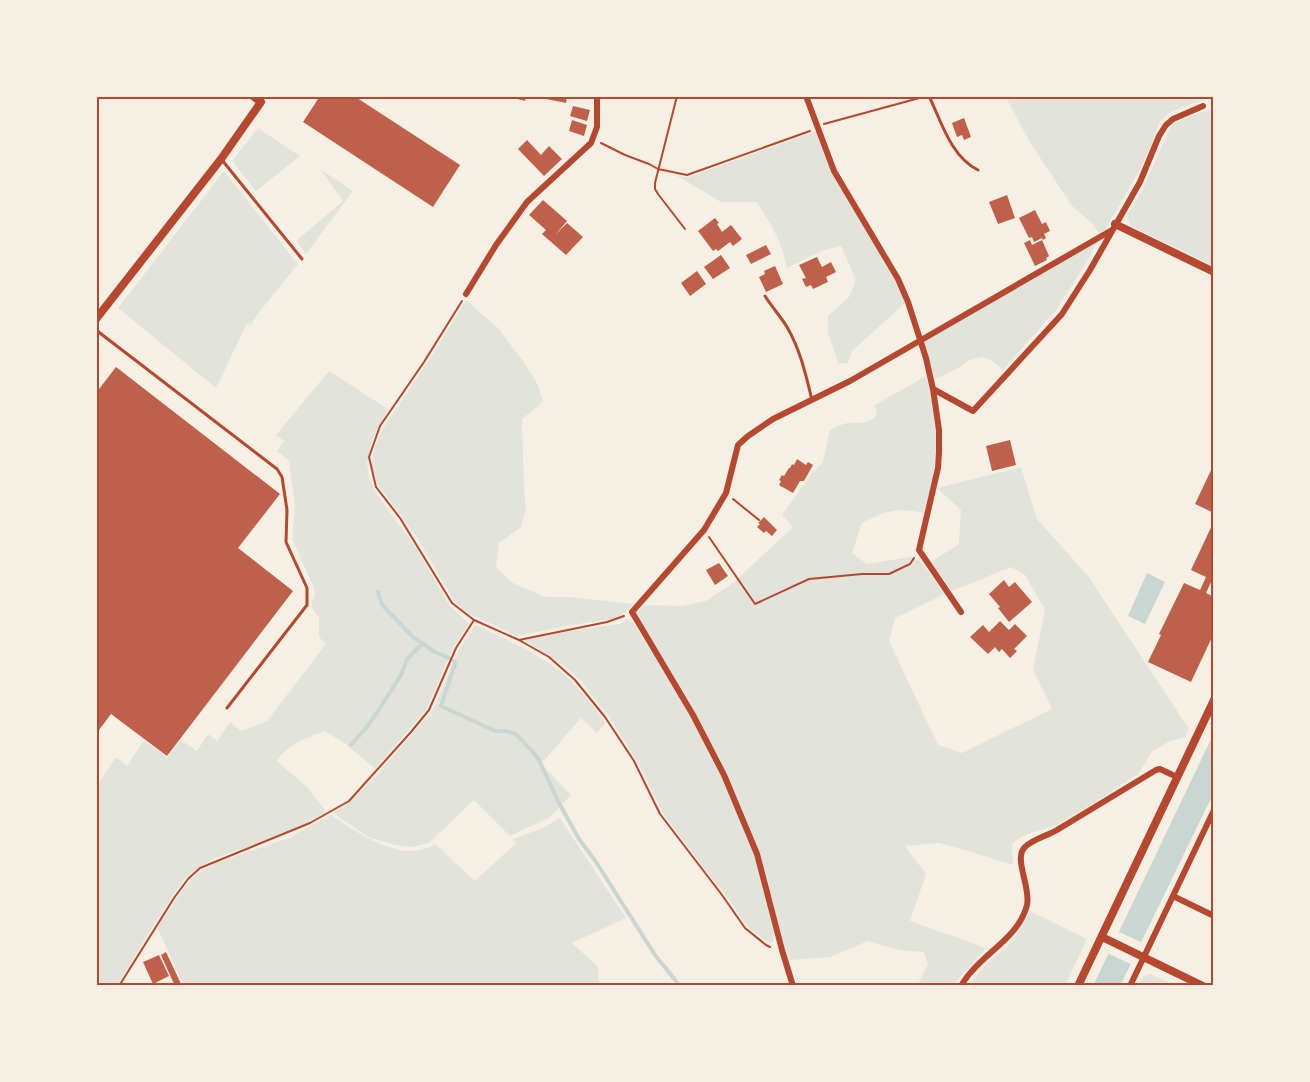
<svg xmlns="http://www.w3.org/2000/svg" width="1310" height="1082" font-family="'PT Serif',serif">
  <rect width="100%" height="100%" fill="#f6efe4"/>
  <!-- green -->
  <path fill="#e2e4dc" d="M1005,96H1207V98L1169,113L1159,123L1151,146L1137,175L1105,230L1099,233L1092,223L1072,206L1031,144Z
    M1210,109L1214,128V266L1130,226L1127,215L1143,189L1170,128L1174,123Z
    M258,128L300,156L256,191L232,161Z
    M816,131L865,229L900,290L905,303L852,351L848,363L839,364L828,333V316L849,297L856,280L841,246L821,251L787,268C782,241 771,225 757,202H721L677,176L687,177L695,175Z
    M320,169L353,191L306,254L296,241L343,201Z
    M224,171L298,264L257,315L251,325L247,323L216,388L118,308Z
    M1097,241L1089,258L1057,309L1003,370L993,361L982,357L970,360L959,368L935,379L924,341Z
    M466,300L498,328L523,361L538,385L543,402L522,419L524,489L526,510L521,527L499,543L496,567L513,583L545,597H570L634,604L618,618L572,625L516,636L466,612L455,602L416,536L378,485L373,469L372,462L375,446L383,428L432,356Z
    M329,371L388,409L372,441L367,463L369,479L378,496L417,549L449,605L469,623L454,646L426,710L375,769L347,745L325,731C308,738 288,743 277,761L309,789L326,812L292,832L212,859L191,873L181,883L153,926L117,986H96V787L116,757L127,766L144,740L167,758L181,740L197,751L208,734L217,741L230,722L241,731L267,721L326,644L319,637V618L311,606L315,594L313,586L292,539L295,505L289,461L277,451L284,441L276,435Z
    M928,375L937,429L936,451L933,477L924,513C896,507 887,511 862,523L852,553L867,564L910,557L920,561L945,594L895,618L889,641L938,745L962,753L1052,709L1033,670L1045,610L1025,575L1011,567L952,591L931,562L959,544L961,510L937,488L1021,467L1037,519L1088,576L1189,729L1185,737L1168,742L1152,752L1138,774L1097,801L1056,825L1031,833L1019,838L1013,843L1012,848L1013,865L962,849L939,843L905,846L926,874L910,921L986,948L952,986H917L928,965L924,952L899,950L868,941L830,957L789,960L766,880L741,813L639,618C638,612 639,610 644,605L682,606L706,601L733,583L793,527L782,515L812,473L823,462L830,430C836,427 843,423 849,423C861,422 870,425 877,414L875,405Z
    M627,619L633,622L691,716L720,774L755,855L774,930L773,942L770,943L752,931L746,925L724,892L709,875L670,823L663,813L642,770L613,722L581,681L566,667L524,640L575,630L619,624Z
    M475,625L480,627C514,643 550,658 576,686C587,697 596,711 606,723L597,733L581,718L541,764L571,795L549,818L510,836L474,800L429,843L412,847L395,845L368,837L333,813L352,799L370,783L432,711L459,650Z
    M331,815C359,833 401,865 435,844L475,881L516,843L513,839L543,828L560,818L626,918L572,943L597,966L600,986H184L157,927L187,884L200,871L215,863L286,839Z
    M1030,911L1087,939L1065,986H968L984,967L1010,943L1019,932Z
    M1151,974L1176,986H1138L1143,976Z"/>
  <!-- water -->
  <path fill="#c9d6d2" d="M1147,573L1165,582L1145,624L1128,616Z
    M1214,733V792L1120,986H1093Z"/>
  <!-- pier -->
  <path fill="#f6efe4" d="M1117,931L1143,943L1133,965L1107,953Z"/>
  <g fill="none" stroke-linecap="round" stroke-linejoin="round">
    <!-- stream -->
    <path stroke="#c9d6d2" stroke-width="4" d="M378,592L381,602L385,608L413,637L435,652L449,658
      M454,661L455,664L441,706L495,731H507L516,734L533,752L539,760L559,803L579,839L596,862L655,955L680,986
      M351,745L367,727L380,708L401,675L407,659L423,643"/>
  </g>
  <!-- building -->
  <path fill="#bf614a" d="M320,96H354L460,165L433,207L303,122Z
    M506,96H526L525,101Z
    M542,96H567L566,103L541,98Z
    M573,106L590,110L587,121L570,116Z
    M964,118L971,137L964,140L962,135L957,137L952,123Z
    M572,120L587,125L584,136L569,131Z
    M527,140L541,155L549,146L562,159L544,176L518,149Z
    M1007,195L1015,218L998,224L989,202Z
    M543,200L567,221L556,234L567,223L583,237L566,255L542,234L546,230L529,215Z
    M1035,210L1042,224L1046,222L1050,231L1044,234L1046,238L1043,240L1042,238L1034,242L1032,237L1029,238L1019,218Z
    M715,218L719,223L717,224L722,232L731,225L742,239L733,246L730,242L718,251L716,249L713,251L698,231Z
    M1030,240L1032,245L1042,240L1049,256L1046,258L1047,260L1035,266L1024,243Z
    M766,245L771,254L751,264L746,255Z
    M721,255L730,268L713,279L704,267Z
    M817,257L822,267L831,262L836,272L826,277L828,282L813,289L811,285L806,287L802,279L806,278L799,265Z
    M775,266L783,284L766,292L759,277L765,274L764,271Z
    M697,271L706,284L690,296L681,283Z
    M116,367L280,494L238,548L293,591L167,756L111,714L96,734V393Z
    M1010,440L1016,465L992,471L986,446Z
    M797,459L806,465L808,462L813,465L804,481H800L793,493L779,485L781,481L779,480L782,475L784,476L789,468H790L792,464L794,465Z
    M1214,464V513L1195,504Z
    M764,517L777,530L772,536L766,531L764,533L757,527L760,524L758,523Z
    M1214,521V579L1213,580H1212L1206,593L1214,597V633L1191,682L1148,662L1161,635L1159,634L1184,583L1200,590L1206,577L1191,570Z
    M719,563L728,576L715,585L706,570Z
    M1004,580L1009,587L1015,582L1032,602L1009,622L998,608L1000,607L989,594Z
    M1000,621L1009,630L1015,624L1027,636L1014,649L1017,651L1010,658L1002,649L999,652L995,647L988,654L970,637L983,625L989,632Z
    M166,952L182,986H175L161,955Z
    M159,955L169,976L153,984L143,962Z"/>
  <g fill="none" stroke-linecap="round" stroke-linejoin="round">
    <!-- path -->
    <path stroke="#b5482f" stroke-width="2" d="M677,96L655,183V189L658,194L685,229
      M824,124L923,97
      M601,143L625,155L649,164L658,169L687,175L810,131
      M462,301L424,362L380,426L369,457L376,487L400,518L452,603L474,620L519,640L549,657L575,680L605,717L634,761L660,814L722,895L745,928L766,945L770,947
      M733,499L759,520
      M709,537L755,604L809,579L862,574H889L910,564L914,558
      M519,640L607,622L624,616
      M119,986L174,898L188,879L200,868L310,823L349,801L411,732L429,710L456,648L474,620"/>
    <!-- service -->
    <path stroke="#b5482f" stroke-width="3" d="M929,96C941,121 951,157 978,170
      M222,160L302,259
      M765,296C772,307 781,317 787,327C800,349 806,375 812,400
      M96,330L277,469L282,477L287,510L286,542L307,588V605L227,708"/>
    <!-- minor -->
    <path stroke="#b5482f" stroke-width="6" d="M806,96L834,171L898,279L908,302L926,358L933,389L939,430V452L938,468L919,550L961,612
      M466,294L496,245L527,202L591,143L597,127V96
      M933,389L973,411L1062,314L1090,270L1140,182L1159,136L1166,125L1173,119L1203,106
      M1173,896L1214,916
      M793,986L782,950L757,854L724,775L693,715L632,612L704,530L726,493L738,445L748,436L773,419L850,381L1112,230
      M961,986C964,981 967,976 972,971C990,950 1020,934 1027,905C1031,887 1013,858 1025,847C1033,839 1047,836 1057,830C1090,810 1123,790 1156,770L1160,769L1177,777
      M1130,986L1214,810"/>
    <!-- tertiary -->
    <path stroke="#b5482f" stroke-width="8" d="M1115,224L1214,272
      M96,319L221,159L261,102L253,96
      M1102,937L1203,986
      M1078,986L1214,700"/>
  </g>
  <!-- border -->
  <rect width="1310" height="1082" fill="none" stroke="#f6efe4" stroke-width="195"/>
  <rect x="98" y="98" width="1114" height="886" fill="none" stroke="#b5482f" stroke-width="2"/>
</svg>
